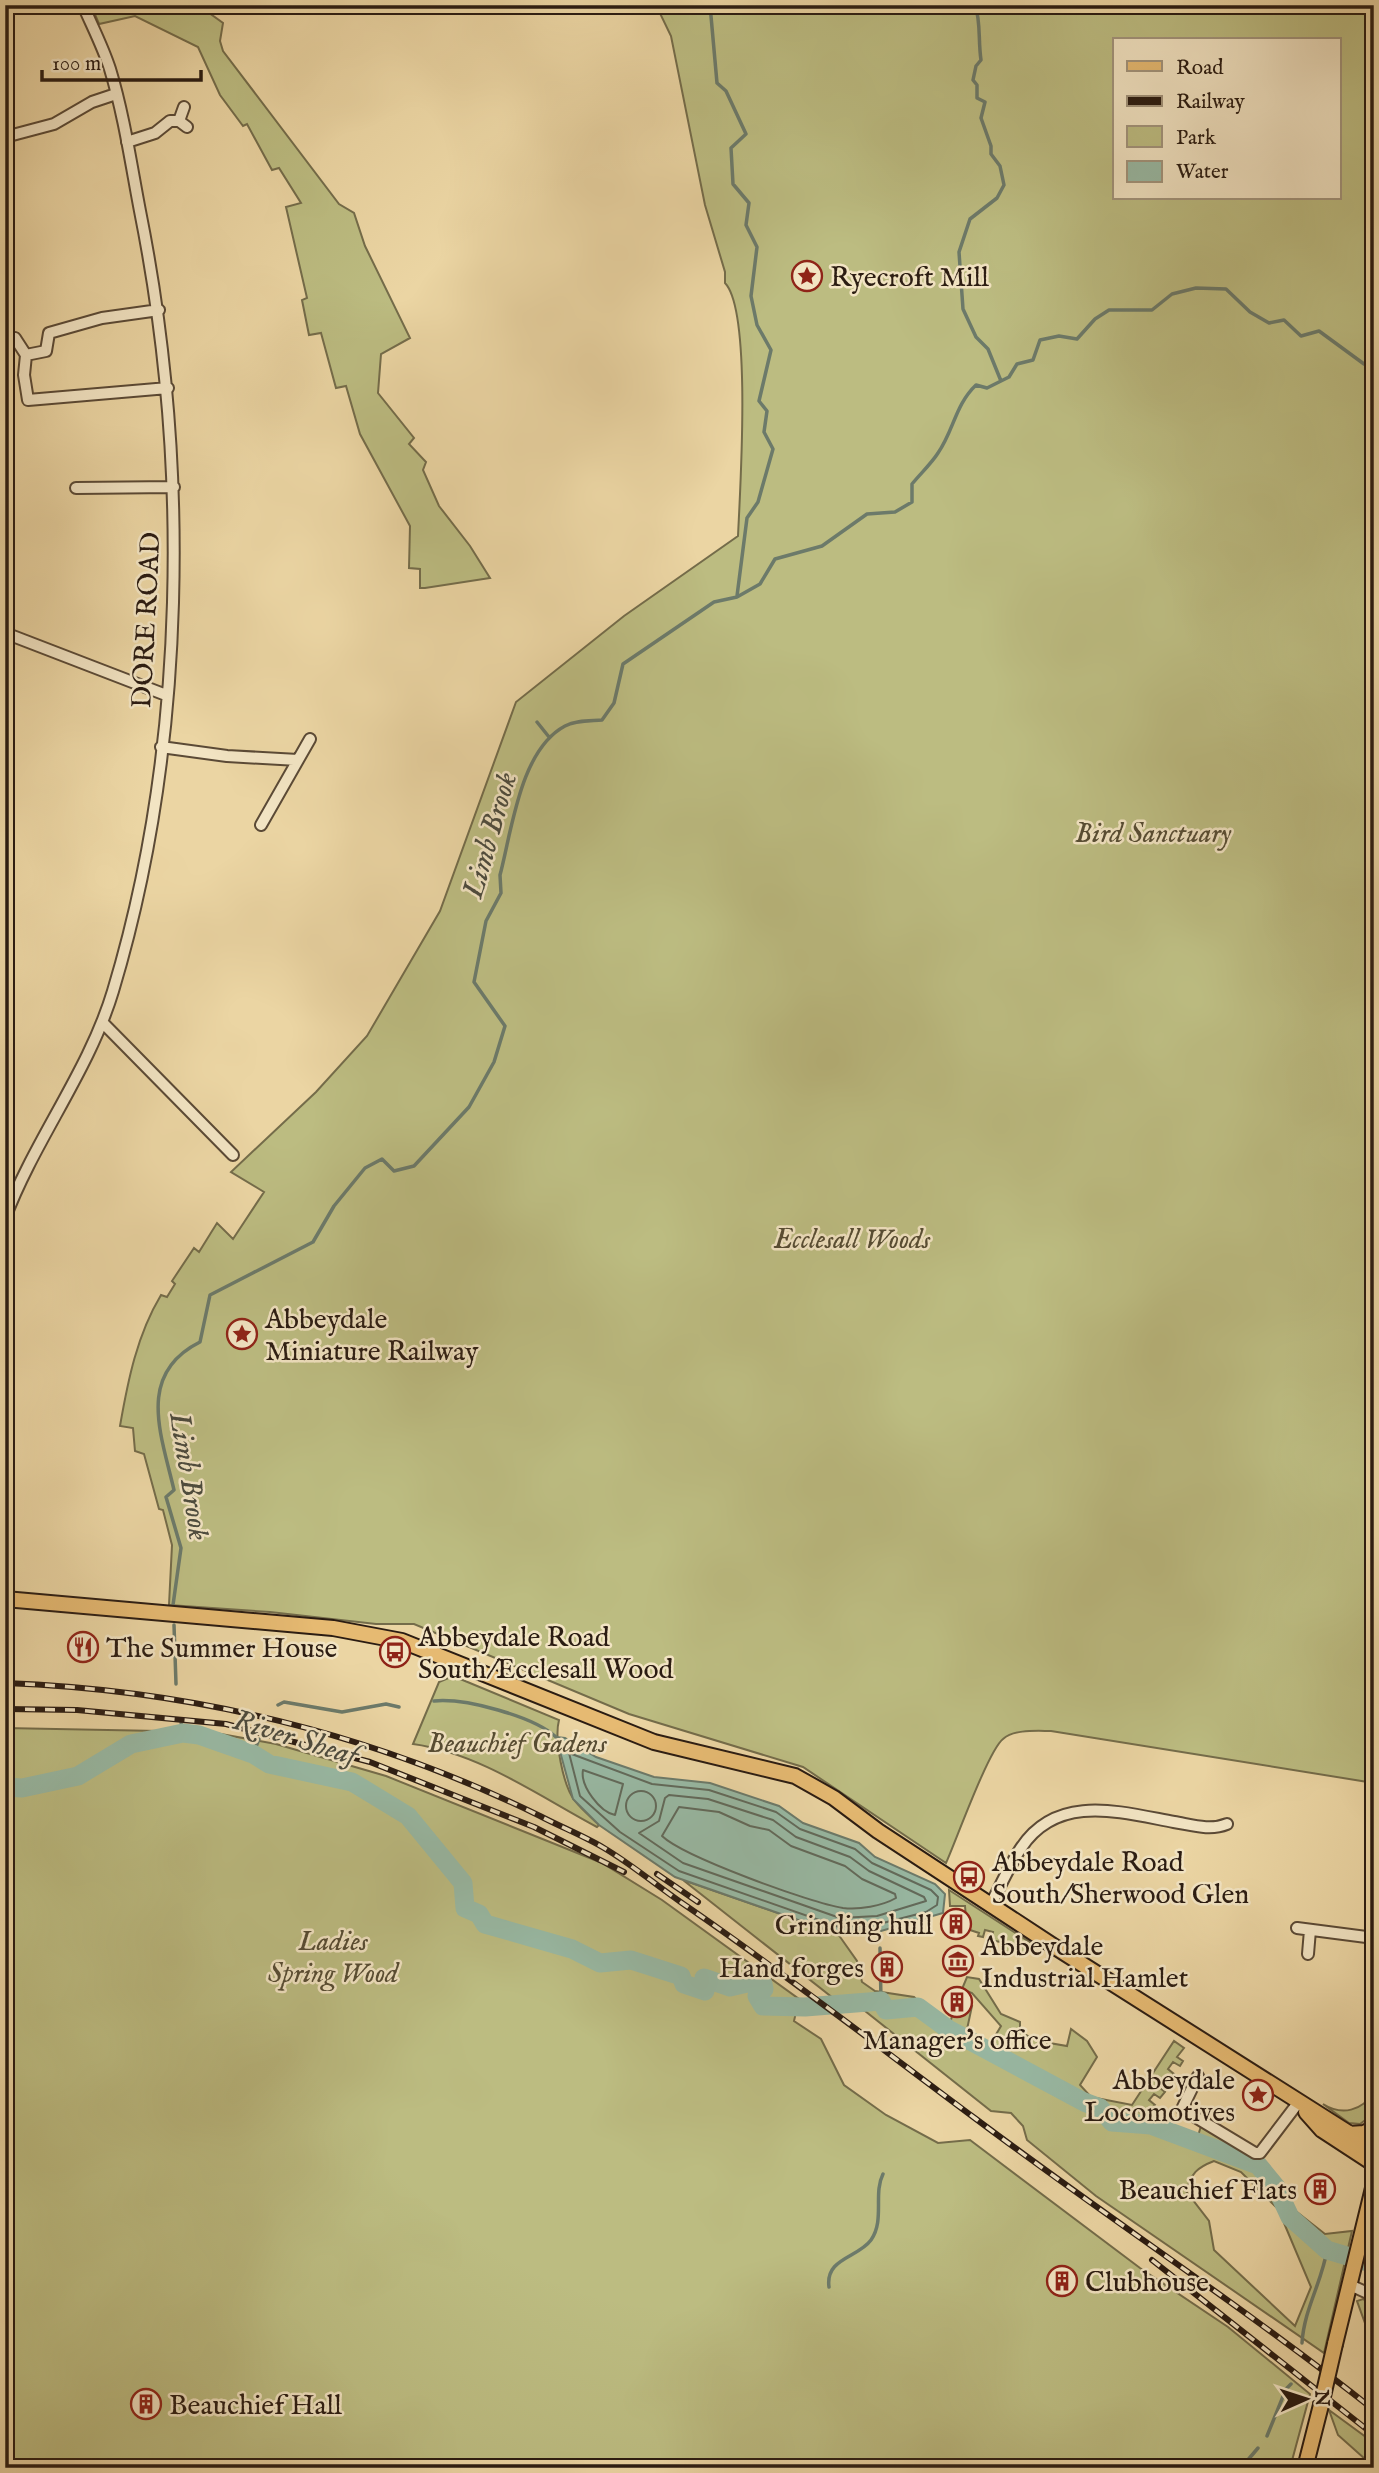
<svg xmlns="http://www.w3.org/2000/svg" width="1379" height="2473" font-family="'IM FELL English',serif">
  <rect width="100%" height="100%" fill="#ebd5a3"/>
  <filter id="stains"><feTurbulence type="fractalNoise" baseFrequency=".00286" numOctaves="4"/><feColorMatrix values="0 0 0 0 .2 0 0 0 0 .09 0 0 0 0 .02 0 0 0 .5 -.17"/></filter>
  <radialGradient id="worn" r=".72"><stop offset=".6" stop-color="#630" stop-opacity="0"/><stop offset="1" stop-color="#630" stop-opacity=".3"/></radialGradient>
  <!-- green -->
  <path fill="#bcbc81" stroke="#746c4a" stroke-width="2" fill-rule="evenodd" d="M91,5H198L223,23L220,41L223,51L339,204L354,213L365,246L410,338L381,354L378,393L414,438L409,444L426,462L423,470L439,506L470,546L490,578L425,588H420V569L409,568L410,526L360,434L346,386L336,388L321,333L309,335L302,300L307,298L286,207L301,203L279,168L272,170L247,124L243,126L220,95L198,47L135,16L99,24Z
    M656,5H1374V1783L1051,1731C1037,1731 1014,1729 1003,1739C988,1751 956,1841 946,1863L803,1767L629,1714L414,1624H376L270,1612L169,1605L172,1545L163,1510L159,1509L144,1454L135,1451L133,1428L120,1426C128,1380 137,1335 161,1295L167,1297L175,1284L172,1281L194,1248L199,1252L217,1223L233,1239L264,1192L231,1172L316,1092L367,1036L440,911L516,702L624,616L738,536C740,490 752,311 725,283V272L705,205L671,36ZM1115,40H1339V198H1115Z
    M453,1676L559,1720C554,1739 563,1786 575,1801C582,1810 591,1817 599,1825L597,1827C539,1796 479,1753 413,1744L439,1682Z
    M182,1727L276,1744L386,1776L602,1863L662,1900L799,1999L794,2021L821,2039L844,2085L886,2115L938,2143L970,2140L1140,2268L1228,2327L1310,2394L1290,2468H5V1728L159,1731Z
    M683,1880L838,1934L857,1961L862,1982L875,1991L914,1997L946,2028L988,2048L1001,2026L972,1993L962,1989L967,1977L979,1979L1001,2014L1020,2022V2032L1038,2041L1067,2046L1071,2029L1087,2041L1097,2057L1080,2085L1091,2097L1132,2105L1174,2041L1184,2048L1177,2057L1183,2061L1180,2066L1173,2062L1168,2069L1174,2074L1168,2083L1164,2081L1159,2087L1165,2092L1160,2098L1154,2094L1149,2100L1155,2105L1148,2116L1137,2109L1142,2114L1182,2135L1198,2136L1201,2126L1210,2129C1239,2148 1277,2165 1287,2200L1280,2211L1241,2172L1214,2161C1196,2168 1192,2173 1186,2191L1209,2221L1214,2250L1295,2326L1311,2287L1284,2223L1293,2209L1325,2234L1352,2231L1324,2353L1096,2196L1027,2140L1023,2126L1011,2113L991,2111L865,2011L847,2009Z
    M949,1890L1031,1943V1952L1008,1953L1004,1949L1005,1943L991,1940L993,1932L985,1930L983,1937L978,1936L979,1933L967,1929L965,1906H950Z
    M966,2004L972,2006L966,2034L949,2027L954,2009L963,2012Z
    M1374,2092L1372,2115L1360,2124L1349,2123L1323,2104C1342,2116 1362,2111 1374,2092Z
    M1363,2299L1374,2305V2348L1357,2301Z
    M1329,2410L1374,2443V2467L1338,2435Z"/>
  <!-- water -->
  <path fill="#98b9a4" stroke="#6c7a6a" stroke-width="2" d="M556,1737L565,1738L596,1757L654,1777L710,1783L779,1806L803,1823L859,1843L875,1857L935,1884L945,1894L943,1913L881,1931L838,1934L675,1877L599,1825L573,1799Z"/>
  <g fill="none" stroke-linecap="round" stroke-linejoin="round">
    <!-- shore -->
    <path stroke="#626a5b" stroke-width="2" d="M569,1753L652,1784L709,1790L776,1812L800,1829L855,1849L872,1863L931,1890L938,1897L937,1905L926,1912L879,1924L839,1927L679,1871L620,1832L580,1796Z
      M583,1770L623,1784L615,1815C600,1812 580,1786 583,1770Z
      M626 1806a15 15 0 1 1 30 0a15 15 0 1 1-30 0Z
      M669,1795L708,1799L773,1820L796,1837L850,1857L869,1871L924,1897L926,1901L877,1916L840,1918L683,1863L639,1833L659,1821L665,1798Z
      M679,1807L719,1812L750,1826L769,1830L791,1846L845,1866L862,1879L895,1894L896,1898C882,1906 859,1910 843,1908C811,1903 684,1857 662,1836Z"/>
    <!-- stream -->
    <path stroke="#6c7a6a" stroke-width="3.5" d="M710,5L717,83L726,91L746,134L731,148L733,184L749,203L746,225L757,247L751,296L757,325L771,350L759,401L767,411L764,432L773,449L758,502L747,518L737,596
      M975,5C981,21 978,40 981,60L976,66L973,80L977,85V98L985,102L981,118L991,146V154L1000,166L1004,185L997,198L970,219L959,252L963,309L976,337L988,349L1001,381
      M537,722L549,737
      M173,1605L181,1548L166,1497L174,1490C161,1434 136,1374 200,1342L210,1295L313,1242L334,1206L365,1168L382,1159L394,1171L414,1166L469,1107L494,1062L505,1026L474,982L486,921L501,893L500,875C512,830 520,750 565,726C576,720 590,721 602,720L614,703L623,664L714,602L737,597L760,584L775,559L822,546L867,514L895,512L912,502V484C920,474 931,464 938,453C954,430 955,405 976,385L987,388L1009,377L1017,364L1033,360L1040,340L1059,336L1077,339L1095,319L1109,310H1152L1172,294L1196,288L1226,289L1250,312L1269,323L1284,320L1301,336L1319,331L1364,364L1374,362
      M174,1625L176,1684
      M434,1701C465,1698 533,1716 556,1737
      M278,1705L284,1702L342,1712L386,1704L399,1707
      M181,1722L183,1733
      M253,1754L259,1739
      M880,1948L881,2001
      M829,2287C825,2258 858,2258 871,2240C885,2220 873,2194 883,2174
      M1302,2343C1304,2309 1322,2282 1327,2250
      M1267,2436L1286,2389L1291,2384
      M1241,2468L1258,2448"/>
    <!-- river -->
    <path stroke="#98b9a4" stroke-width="19" d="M5,1787L22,1788L78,1776L131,1744L183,1733L199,1735L253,1754L269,1764L352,1782L408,1816L463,1883L465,1908L479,1914L485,1924L572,1949L600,1963L631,1960L681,1976L684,1984L705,1991L704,1978L730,1987L756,1981L763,1984L764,1989L757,1996L763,2006L805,2007L881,2001L886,2010L918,2007L948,2029L1084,2102L1100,2108L1112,2122L1151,2125L1258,2165L1276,2187L1290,2217L1327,2250L1374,2264"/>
    <!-- minor casing -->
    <g stroke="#5b4a36" stroke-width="14">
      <path id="minor" d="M179,121L184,107
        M5,137L54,124L92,102L116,94
        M127,142L155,133L170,121H179L187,127
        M15,338L26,355L24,375L28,400L168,388
        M26,355L46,351L49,333L102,318L159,310
        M76,488L174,487
        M5,633L166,695
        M161,747L227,756L298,760
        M261,825L310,739
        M102,1022L233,1155
        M5,1218C35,1139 89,1071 113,991C187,745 190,461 140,211C131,164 124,115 110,69C103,47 92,26 83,5
        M990,1906C1000,1887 1009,1866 1021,1848C1057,1793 1120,1812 1174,1822C1192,1825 1210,1831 1227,1824
        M1297,1928L1374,1938
        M1308,1954L1310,1930
        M1198,2076L1182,2109L1255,2153H1260L1298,2103
        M1350,2285L1374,2296"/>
    </g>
    <!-- major casing -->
    <g stroke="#2b1c12" stroke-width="18">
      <path id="major" d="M5,1599L333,1628L402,1641L654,1742L795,1776L834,1798L878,1831L1055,1947L1374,2149
        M1306,2112L1322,2130L1374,2164
        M1349,2134L1364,2133L1374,2128
        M1335,2344L1374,2184
        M1305,2468L1321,2405"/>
    </g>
    <!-- minor -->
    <use href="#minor" stroke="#f2e4c3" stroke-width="10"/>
    <!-- major -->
    <use href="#major" stroke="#e6ba72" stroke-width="14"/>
    <!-- rail casing -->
    <g stroke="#2b1c12" stroke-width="6">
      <path id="rail" d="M5,1683C193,1690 371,1733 540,1816C561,1827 584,1836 604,1848C631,1864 656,1885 682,1903C783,1972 879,2047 976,2119C1108,2218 1245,2308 1374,2410
        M5,1709L77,1710L226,1724L370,1762L534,1827L624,1872
        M657,1874L698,1902
        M1152,2260L1374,2435"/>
    </g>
    <!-- rail -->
    <use href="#rail" stroke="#f2e4c3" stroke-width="3.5" stroke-dasharray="10" stroke-linecap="butt"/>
    <!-- major-bridge casing -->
    <g stroke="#2b1c12" stroke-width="18" stroke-linecap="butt">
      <path id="major-bridge" d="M1321,2405L1335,2344"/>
    </g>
    <!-- major-bridge -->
    <use href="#major-bridge" stroke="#e6ba72" stroke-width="14"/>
  </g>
  <!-- icons -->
  <defs>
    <g id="sight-ring" transform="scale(1.575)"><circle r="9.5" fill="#f2e4c3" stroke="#8f2418" stroke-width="1.5"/><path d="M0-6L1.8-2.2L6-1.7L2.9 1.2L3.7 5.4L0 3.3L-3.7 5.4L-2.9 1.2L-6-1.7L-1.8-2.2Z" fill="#8f2418"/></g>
    <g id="restaurant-ring" transform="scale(1.575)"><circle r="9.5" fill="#f2e4c3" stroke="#8f2418" stroke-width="1.5"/><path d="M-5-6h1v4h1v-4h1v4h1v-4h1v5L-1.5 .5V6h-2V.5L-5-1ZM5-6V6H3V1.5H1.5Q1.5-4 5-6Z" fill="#8f2418"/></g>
    <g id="bus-ring" transform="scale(1.575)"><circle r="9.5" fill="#f2e4c3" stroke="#8f2418" stroke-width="1.5"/><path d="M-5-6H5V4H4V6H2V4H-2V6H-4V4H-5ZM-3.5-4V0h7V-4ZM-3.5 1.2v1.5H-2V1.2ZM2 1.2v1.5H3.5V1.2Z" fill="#8f2418"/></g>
    <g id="building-ring" transform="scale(1.575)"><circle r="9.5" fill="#f2e4c3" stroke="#8f2418" stroke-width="1.5"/><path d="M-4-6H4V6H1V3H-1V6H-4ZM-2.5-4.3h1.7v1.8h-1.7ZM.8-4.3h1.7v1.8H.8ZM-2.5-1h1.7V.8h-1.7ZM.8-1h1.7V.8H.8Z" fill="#8f2418"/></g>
    <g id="museum-ring" transform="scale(1.575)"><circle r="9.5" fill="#f2e4c3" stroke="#8f2418" stroke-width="1.5"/><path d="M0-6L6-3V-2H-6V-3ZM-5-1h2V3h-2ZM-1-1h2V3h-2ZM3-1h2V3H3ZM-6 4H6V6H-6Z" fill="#8f2418"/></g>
  </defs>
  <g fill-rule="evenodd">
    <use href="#sight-ring" x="807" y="276"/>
    <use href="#sight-ring" x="242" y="1334"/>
    <use href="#restaurant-ring" x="83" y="1647"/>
    <use href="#bus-ring" x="395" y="1652"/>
    <use href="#bus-ring" x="969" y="1877"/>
    <use href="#building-ring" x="956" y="1924"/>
    <use href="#museum-ring" x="958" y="1961"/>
    <use href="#building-ring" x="887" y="1967"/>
    <use href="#building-ring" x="957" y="2002"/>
    <use href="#sight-ring" x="1258" y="2095"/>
    <use href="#building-ring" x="1320" y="2189"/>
    <use href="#building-ring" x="1062" y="2281"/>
    <use href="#building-ring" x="146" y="2404"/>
  </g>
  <g text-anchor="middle" stroke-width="5" stroke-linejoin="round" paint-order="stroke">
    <!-- poi labels -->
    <g font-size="28" fill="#2b1c12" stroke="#f2e4c3" text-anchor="start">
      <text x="830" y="286">Ryecroft Mill</text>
      <text x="265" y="1328">Abbeydale<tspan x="265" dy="32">Miniature Railway</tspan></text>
      <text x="418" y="1646">Abbeydale Road<tspan x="418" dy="32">South/Ecclesall Wood</tspan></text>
      <text x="106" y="1657">The Summer House</text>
      <text x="992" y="1871">Abbeydale Road<tspan x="992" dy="32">South/Sherwood Glen</tspan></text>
      <text x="933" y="1934" text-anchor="end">Grinding hull</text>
      <text x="981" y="1955">Abbeydale<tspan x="981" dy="32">Industrial Hamlet</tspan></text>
      <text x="864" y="1977" text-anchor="end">Hand forges</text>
      <text x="957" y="2049" text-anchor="middle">Manager's office</text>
      <text x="1235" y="2089" text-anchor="end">Abbeydale<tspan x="1235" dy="32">Locomotives</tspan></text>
      <text x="1297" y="2199" text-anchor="end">Beauchief Flats</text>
      <text x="1085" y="2291">Clubhouse</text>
      <text x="169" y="2414">Beauchief Hall</text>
    </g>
    <!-- street labels -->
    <g font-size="28" fill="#2b1c12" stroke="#f2e4c3">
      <text transform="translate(145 620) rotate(-87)" y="10">DORE ROAD</text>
    </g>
    <!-- park labels -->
    <g font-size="28" font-style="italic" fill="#564c33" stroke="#f2e4c3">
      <text x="1153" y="842">Bird Sanctuary</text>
      <text x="852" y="1248">Ecclesall Woods</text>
      <text x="517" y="1752">Beauchief Gadens</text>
      <text x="333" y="1950">Ladies<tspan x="333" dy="32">Spring Wood</tspan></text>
    </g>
    <!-- water labels -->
    <g font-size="30" font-style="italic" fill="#4c4b3e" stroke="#f2e4c3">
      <text transform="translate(489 835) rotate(-74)" y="10">Limb Brook</text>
      <text transform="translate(190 1476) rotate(81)" y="10">Limb Brook</text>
      <text transform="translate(296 1737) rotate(17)" y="10">River Sheaf</text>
    </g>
  </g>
  <!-- margin -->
  <rect width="1379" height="2473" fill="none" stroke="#ebd5a3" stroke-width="28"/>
  <rect x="7" y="7" width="1365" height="2459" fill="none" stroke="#2b1c12" stroke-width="3.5"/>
  <rect x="14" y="14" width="1351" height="2445" fill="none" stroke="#2b1c12" stroke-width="2"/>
  <!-- legend -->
  <rect x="1113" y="38" width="228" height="161" fill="#f2e4c3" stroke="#a2947c" stroke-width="2"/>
  <rect x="1127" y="61" width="35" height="10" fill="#e6ba72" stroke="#a2947c" stroke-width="2"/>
  <text x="1176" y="74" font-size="21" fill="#2b1c12">Road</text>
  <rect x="1127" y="96" width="35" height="10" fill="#2b1c12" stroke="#a2947c" stroke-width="2"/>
  <text x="1176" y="108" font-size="21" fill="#2b1c12">Railway</text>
  <rect x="1127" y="126" width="35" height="21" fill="#bcbc81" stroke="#a2947c" stroke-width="2"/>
  <text x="1176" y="144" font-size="21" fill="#2b1c12">Park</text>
  <rect x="1127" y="161" width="35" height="21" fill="#98b9a4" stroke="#a2947c" stroke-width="2"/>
  <text x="1176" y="178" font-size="21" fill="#2b1c12">Water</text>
  <!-- north arrow -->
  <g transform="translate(1306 2399) rotate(87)" stroke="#f2e4c3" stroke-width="5" paint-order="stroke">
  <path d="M0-5L12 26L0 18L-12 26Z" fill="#2b1c12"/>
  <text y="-10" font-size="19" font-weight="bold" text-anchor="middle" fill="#2b1c12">N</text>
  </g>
  <!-- scale -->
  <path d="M42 70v10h159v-10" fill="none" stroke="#2b1c12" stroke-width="3.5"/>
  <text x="52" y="70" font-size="21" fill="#2b1c12" stroke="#f2e4c3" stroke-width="5" paint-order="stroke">100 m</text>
  <rect width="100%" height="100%" filter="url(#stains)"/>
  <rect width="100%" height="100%" fill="url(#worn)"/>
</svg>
